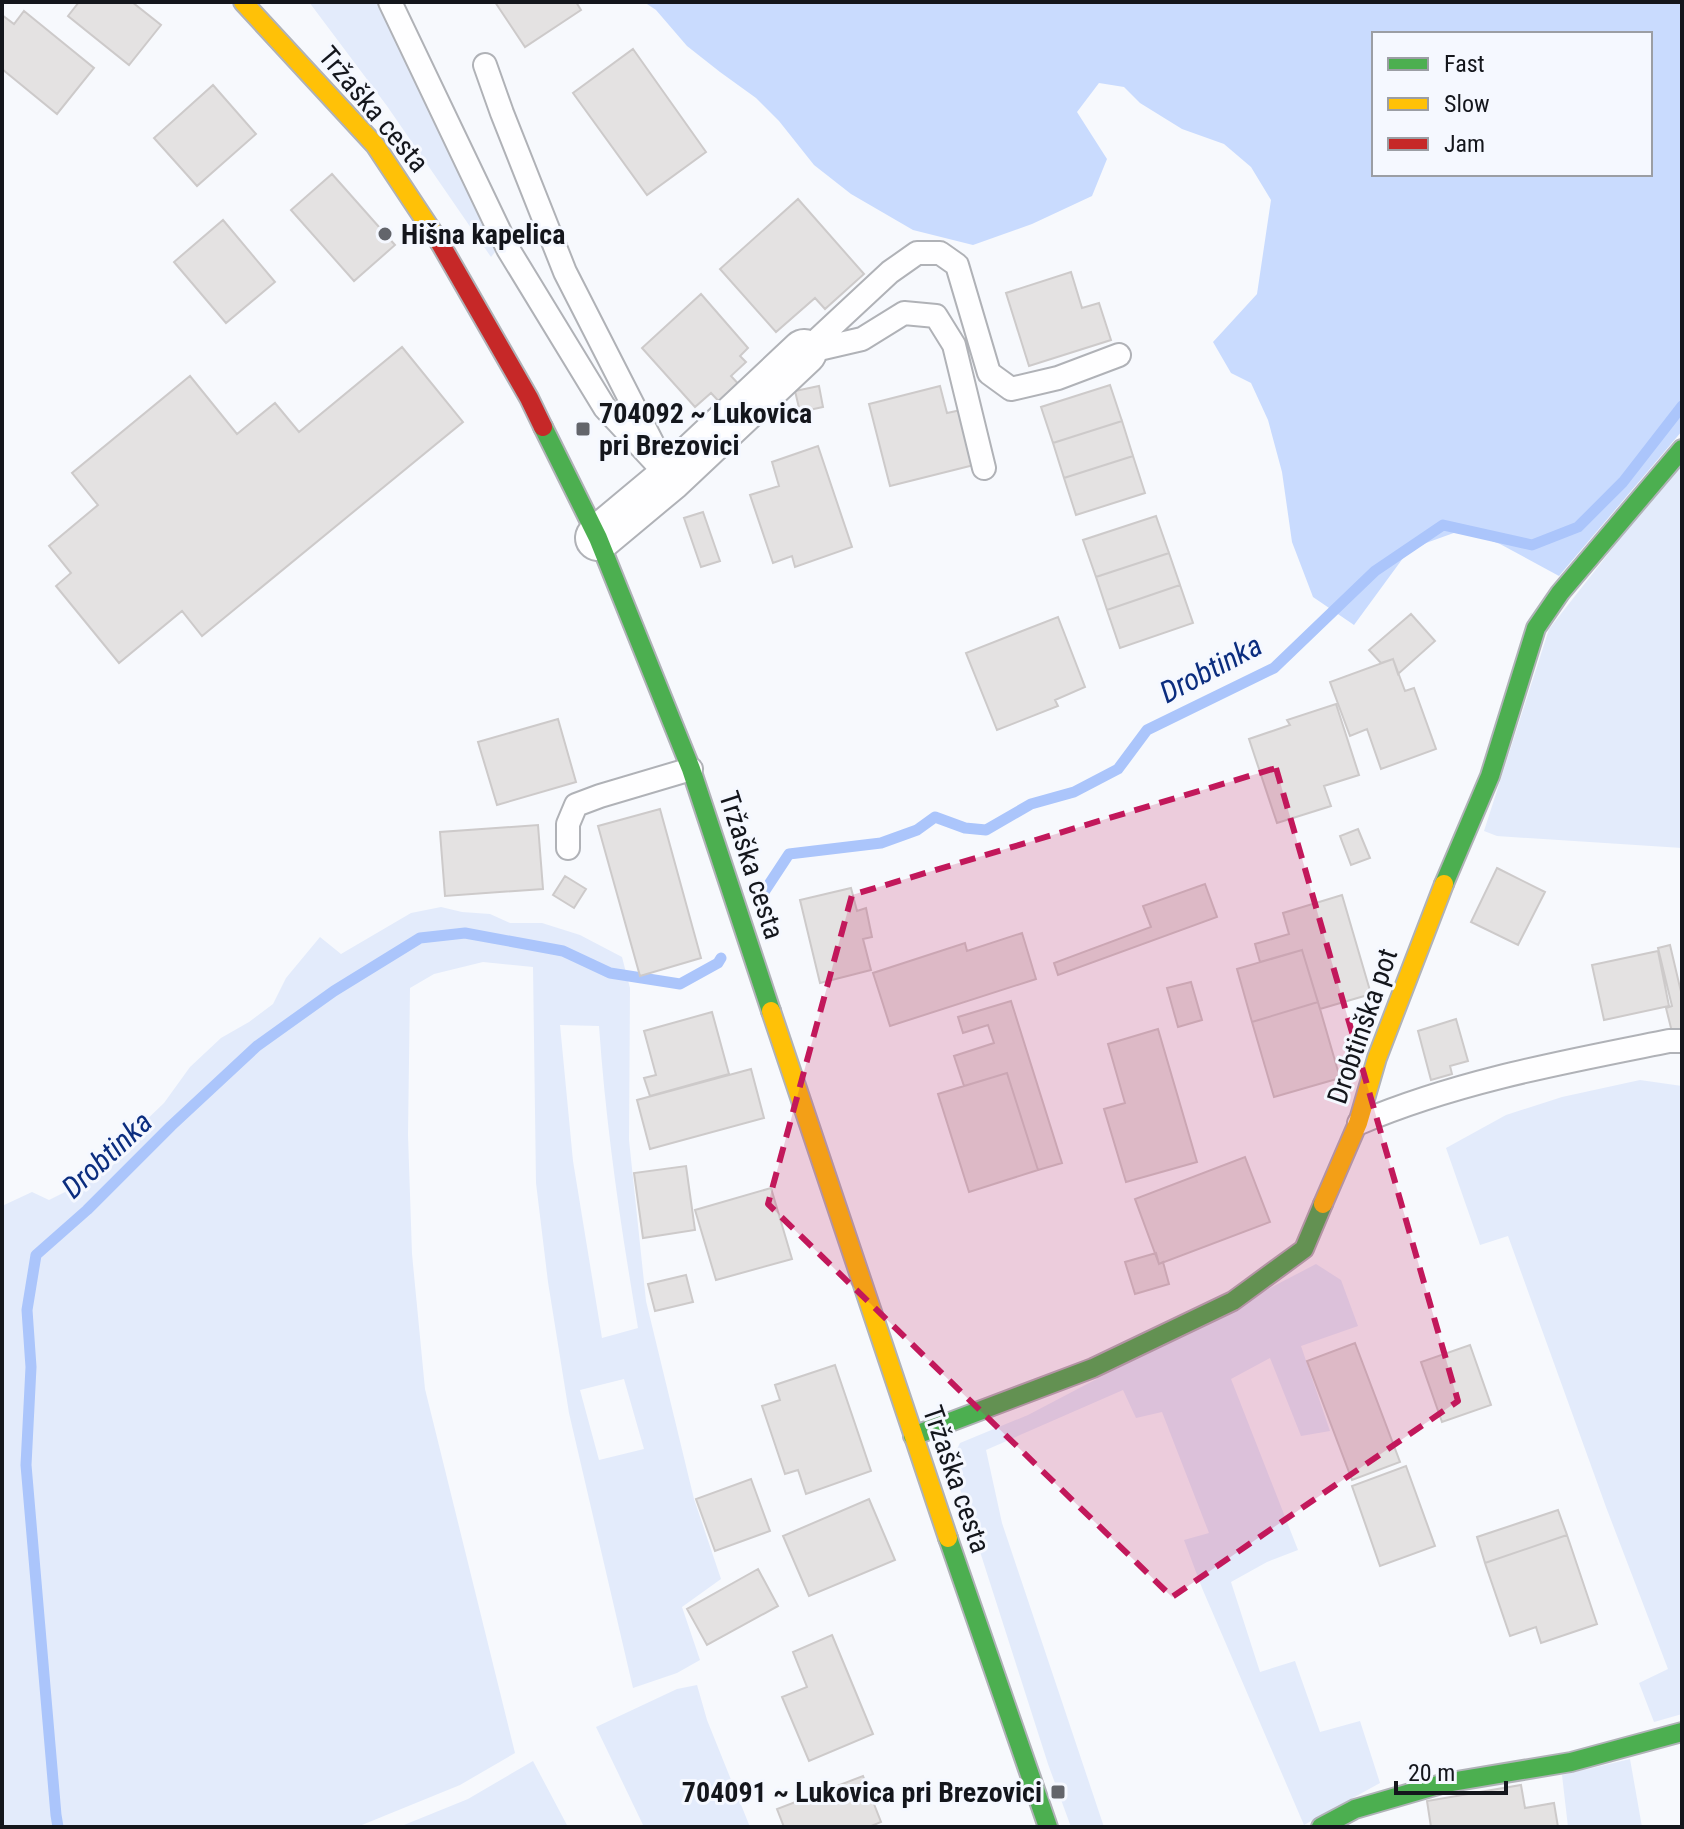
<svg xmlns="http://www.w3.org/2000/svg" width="1684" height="1829" font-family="'Roboto Condensed',sans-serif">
  <rect width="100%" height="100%" fill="#f7f9fd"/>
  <!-- green -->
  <path fill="#e3ebfb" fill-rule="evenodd" d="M309,2H379L408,59L499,247L491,257L387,106Z
    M1682,460V848L1497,836L1484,831L1549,629Z
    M441,907L462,912L490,914L510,923H542L580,935L622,957L630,988L629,1140L646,1301L694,1499L721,1579L682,1607L700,1660L677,1673L633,1688L569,1413L548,1282L536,1183L533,967L483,962L434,974L410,988L408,1135L412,1254L425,1389L515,1753L460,1785L357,1827H2V1206L32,1192L49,1200L101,1174L130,1152L140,1126L164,1103L190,1067L221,1038L249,1022L273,1004L286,978L320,937L341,954L411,913ZM560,1025L599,1026C606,1128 621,1228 638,1328L602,1338L573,1161ZM624,1379L644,1449L599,1460L580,1390Z
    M1640,1080L1682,1086V1714L1654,1722L1639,1683L1668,1669L1606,1507L1508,1236L1480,1245L1446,1148L1506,1115L1562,1097Z
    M1316,1264L1341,1280L1358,1326L1301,1346L1330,1431L1301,1436L1270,1358L1231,1379L1298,1550L1267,1562L1231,1582L1260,1672L1295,1661L1320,1732L1360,1721L1380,1783L1304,1825L1202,1588L1184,1540L1209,1533L1162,1412L1136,1418L1123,1390L986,1450L1002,1523L1104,1827H1071L1048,1764L951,1461L960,1443L1028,1415Z
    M697,1685L707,1720L750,1827H644L596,1727L677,1689Z
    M1630,1759L1642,1827H1568L1562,1775Z
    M533,1761L568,1827H399L468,1799Z"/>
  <!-- forest -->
  <path fill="#c9dbfe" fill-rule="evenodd" d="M644,2H1682V431L1559,576L1500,544L1462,530L1426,543L1406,554L1354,625L1313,597L1292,542L1282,472L1268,420L1251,383L1231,373L1213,342L1257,294L1271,200L1251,167L1224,144L1182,129L1140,103L1124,87L1099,83L1077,112L1107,159L1092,196L1032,224L973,245L913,230L851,194L814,165L779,121L756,98L720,72L687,46L656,10ZM1374,34H1650V174H1374Z"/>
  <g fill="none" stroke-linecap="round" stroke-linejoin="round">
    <!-- stream -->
    <path stroke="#abc5fb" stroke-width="11" d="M764,892L789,854L881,843L917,830L935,817L965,828L986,830L1031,804L1074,792L1118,769L1147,730L1274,668L1375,571L1443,525L1532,545L1578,527L1623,482L1682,406
      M58,1827L56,1815L26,1465L31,1367L27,1310L36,1255L87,1210L171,1126L257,1046L334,991L420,938L465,933L563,951L610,973L680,984L718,963L721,958"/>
  </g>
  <!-- building -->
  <path fill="#e4e2e2" stroke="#cdcaca" stroke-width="2" d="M79,2H132L161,25L129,65L68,16Z
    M495,2H576L581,10L525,47Z
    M24,11L94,68L57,114L2,69V15L14,24Z
    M633,49L706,152L647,195L573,93Z
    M213,85L256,134L197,186L154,138Z
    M332,174L395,245L354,281L291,210Z
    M798,199L864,274L825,309L815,298L776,332L720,269Z
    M223,220L275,282L226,323L174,262Z
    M1071,272L1082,308L1099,303L1111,340L1029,366L1006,293Z
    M701,294L748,348L740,356L746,362L731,376L744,390L725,408L711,393L695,407L642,348Z
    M402,347L463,422L202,636L182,611L119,663L56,586L71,573L49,546L98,505L72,473L190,376L237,434L275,403L299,432Z
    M1110,385L1122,421L1053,443L1041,407Z
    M819,386L823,407L800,412L795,391Z
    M940,386L947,413L961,410L974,465L890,486L869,404Z
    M1122,421L1133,456L1064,478L1053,443Z
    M818,446L852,547L795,567L792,556L773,563L750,495L779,486L772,462Z
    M1133,456L1145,493L1076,515L1064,478Z
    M703,512L720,561L701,567L684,518Z
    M1156,516L1169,553L1096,577L1083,540Z
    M1169,553L1180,585L1107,610L1096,577Z
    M1180,585L1193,623L1120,648L1107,610Z
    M1411,614L1435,641L1398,674L1393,659L1381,663L1369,650Z
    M1058,617L1085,687L1055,700L1058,706L997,730L966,653Z
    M1393,659L1405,691L1414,688L1436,749L1381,769L1367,729L1350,736L1330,682Z
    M1336,704L1359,775L1324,786L1331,806L1277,823L1249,739L1290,725L1287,720Z
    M558,719L576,782L497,805L478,742Z
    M660,809L701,958L640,976L598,826Z
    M538,825L543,889L445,896L440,832Z
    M1358,829L1370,858L1351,865L1340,836Z
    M1497,868L1545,892L1518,945L1471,922Z
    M565,876L586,889L574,908L553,895Z
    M1205,884L1217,917L1058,975L1054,963L1151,927L1143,906Z
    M851,888L857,911L866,908L872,937L863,939L871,970L820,983L800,900Z
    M1342,895L1371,994L1320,1009L1302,950L1260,962L1255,944L1289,934L1283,913Z
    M1022,933L1036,979L890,1026L873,973L965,943L967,951Z
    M1670,945L1682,996V1029L1672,1032L1666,1008L1672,1006L1658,948Z
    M1302,950L1318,1002L1252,1022L1237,969Z
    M1658,951L1669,1006L1604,1020L1592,965Z
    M1191,982L1202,1020L1178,1027L1167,988Z
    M1011,1001L1062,1163L1038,1170L1007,1073L964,1086L954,1056L994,1043L988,1025L963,1033L958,1017Z
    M1318,1002L1340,1078L1274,1097L1252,1022Z
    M712,1012L729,1074L650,1096L644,1078L656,1075L644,1031Z
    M1456,1019L1468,1061L1450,1066L1452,1074L1431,1080L1418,1031Z
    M1158,1029L1197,1162L1126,1182L1104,1109L1125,1103L1108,1044Z
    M751,1069L764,1118L650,1149L637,1100Z
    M1007,1073L1038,1170L969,1192L938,1094Z
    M1245,1157L1270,1222L1159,1264L1135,1199Z
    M686,1166L695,1230L643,1238L634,1173Z
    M771,1188L792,1259L716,1280L695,1210Z
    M1156,1253L1159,1264L1163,1262L1169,1284L1135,1294L1125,1262Z
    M686,1275L693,1302L655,1311L648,1284Z
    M1355,1343L1400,1462L1352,1480L1307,1361Z
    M1470,1345L1491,1405L1442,1422L1421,1362Z
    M835,1365L871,1471L806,1494L798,1470L785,1474L762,1406L780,1400L775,1385Z
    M1406,1466L1435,1546L1380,1566L1352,1486Z
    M751,1479L770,1531L715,1551L696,1499Z
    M869,1499L895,1560L809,1596L783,1536Z
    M1558,1510L1567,1535L1485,1563L1477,1537Z
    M1567,1535L1597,1624L1541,1643L1536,1627L1510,1636L1485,1563Z
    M758,1569L778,1606L707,1645L687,1609Z
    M832,1635L873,1734L809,1761L782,1697L807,1687L793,1652Z
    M863,1776L881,1822L869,1827H784L777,1809Z
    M1521,1785L1525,1808L1554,1803L1558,1827H1431L1427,1801Z"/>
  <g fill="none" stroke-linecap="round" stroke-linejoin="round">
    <!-- lane casing -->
    <g stroke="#b0b2b7" stroke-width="26">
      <path id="lane" d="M390,2L508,249L605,408L670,478
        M485,65L502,113L565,272L659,456
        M804,352L890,272L917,253H940L957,265L989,373L1011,389L1058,378L1119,355
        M806,352L862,339L904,313L936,316L954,345L984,468
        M568,848V824L576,805L600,796L691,769
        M1359,1123C1458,1081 1564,1062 1669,1041H1682"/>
    </g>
    <!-- street casing -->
    <g stroke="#b0b2b7" stroke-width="48">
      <path id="street" d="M598,538L670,478L804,352"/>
    </g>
    <!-- fast casing -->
    <g stroke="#b0b2b7" stroke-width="22">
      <path id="fast" d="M543,427L598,538L691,769L771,1011
        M1444,884L1490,776L1536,628L1560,593L1682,449
        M913,1436L1093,1368L1233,1301L1304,1249L1323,1204
        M948,1538L1048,1827
        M1321,1827L1355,1809L1445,1783L1571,1762L1682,1732"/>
    </g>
    <!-- slow casing -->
    <g stroke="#b0b2b7" stroke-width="22">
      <path id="slow" d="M243,2L375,145L440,243
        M771,1011L948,1538
        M1323,1204L1358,1123L1377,1058L1444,884"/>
    </g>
    <!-- jam casing -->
    <g stroke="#b0b2b7" stroke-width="22">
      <path id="jam" d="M440,243L529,398L543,427"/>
    </g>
    <!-- lane -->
    <use href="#lane" stroke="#fefeff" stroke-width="22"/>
    <!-- street -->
    <use href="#street" stroke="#fefeff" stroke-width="44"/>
    <!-- fast -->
    <use href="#fast" stroke="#4caf50" stroke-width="18"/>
    <!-- slow -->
    <use href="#slow" stroke="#ffc107" stroke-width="18"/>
    <!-- jam -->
    <use href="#jam" stroke="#c62828" stroke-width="18"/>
  </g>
  <!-- marked area -->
  <path fill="#c2185b" fill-opacity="0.2" stroke="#c2185b" stroke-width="6" stroke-dasharray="16 10" stroke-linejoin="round" d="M1276,768L1458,1401L1172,1597L768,1204L852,895Z"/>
  <!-- markers -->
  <g fill="#63656b" stroke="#f5f8ff" stroke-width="3">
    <circle cx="385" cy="234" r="8"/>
    <rect x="575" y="421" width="16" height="16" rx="4"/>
    <rect x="1050" y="1784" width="16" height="16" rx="4"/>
  </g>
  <g text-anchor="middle" stroke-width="6" stroke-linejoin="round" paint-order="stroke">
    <!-- street labels -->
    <g font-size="28" fill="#14161c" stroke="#f5f8ff">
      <text transform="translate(374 109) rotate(50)" y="10">Tržaška cesta</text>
      <text transform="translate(752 865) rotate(72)" y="10">Tržaška cesta</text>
      <text transform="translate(1362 1026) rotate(-71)" y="10">Drobtinška pot</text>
      <text transform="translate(957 1479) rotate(71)" y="10">Tržaška cesta</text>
    </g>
    <!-- poi labels -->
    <g font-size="28" font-weight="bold" fill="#14161c" stroke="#f5f8ff" text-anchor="start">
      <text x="401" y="244">Hišna kapelica</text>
      <text x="599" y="423">704092 ~ Lukovica<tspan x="599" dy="32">pri Brezovici</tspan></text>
      <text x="1042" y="1802" text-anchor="end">704091 ~ Lukovica pri Brezovici</text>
    </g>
    <!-- water labels -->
    <g font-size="30" font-style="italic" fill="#0b2d7f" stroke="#f5f8ff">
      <text transform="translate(1211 669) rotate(-28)" y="10">Drobtinka</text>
      <text transform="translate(107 1155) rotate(-43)" y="10">Drobtinka</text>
    </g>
  </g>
  <!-- border -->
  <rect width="1684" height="1829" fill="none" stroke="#14161c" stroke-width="8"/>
  <!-- legend -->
  <rect x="1372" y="32" width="280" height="144" fill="#f5f8ff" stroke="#9b9ea4" stroke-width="2"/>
  <rect x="1388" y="58" width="40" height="12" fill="#4caf50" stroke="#9b9ea4" stroke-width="2"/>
  <text x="1444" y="72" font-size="24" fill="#14161c">Fast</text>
  <rect x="1388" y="98" width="40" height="12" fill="#ffc107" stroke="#9b9ea4" stroke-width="2"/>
  <text x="1444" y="112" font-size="24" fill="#14161c">Slow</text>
  <rect x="1388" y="138" width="40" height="12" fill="#c62828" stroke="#9b9ea4" stroke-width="2"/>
  <text x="1444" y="152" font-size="24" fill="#14161c">Jam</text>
  <!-- scale -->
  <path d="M1396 1781v12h110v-12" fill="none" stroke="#14161c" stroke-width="4"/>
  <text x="1408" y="1781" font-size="24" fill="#14161c" stroke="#f5f8ff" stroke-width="6" paint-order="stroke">20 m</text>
</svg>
